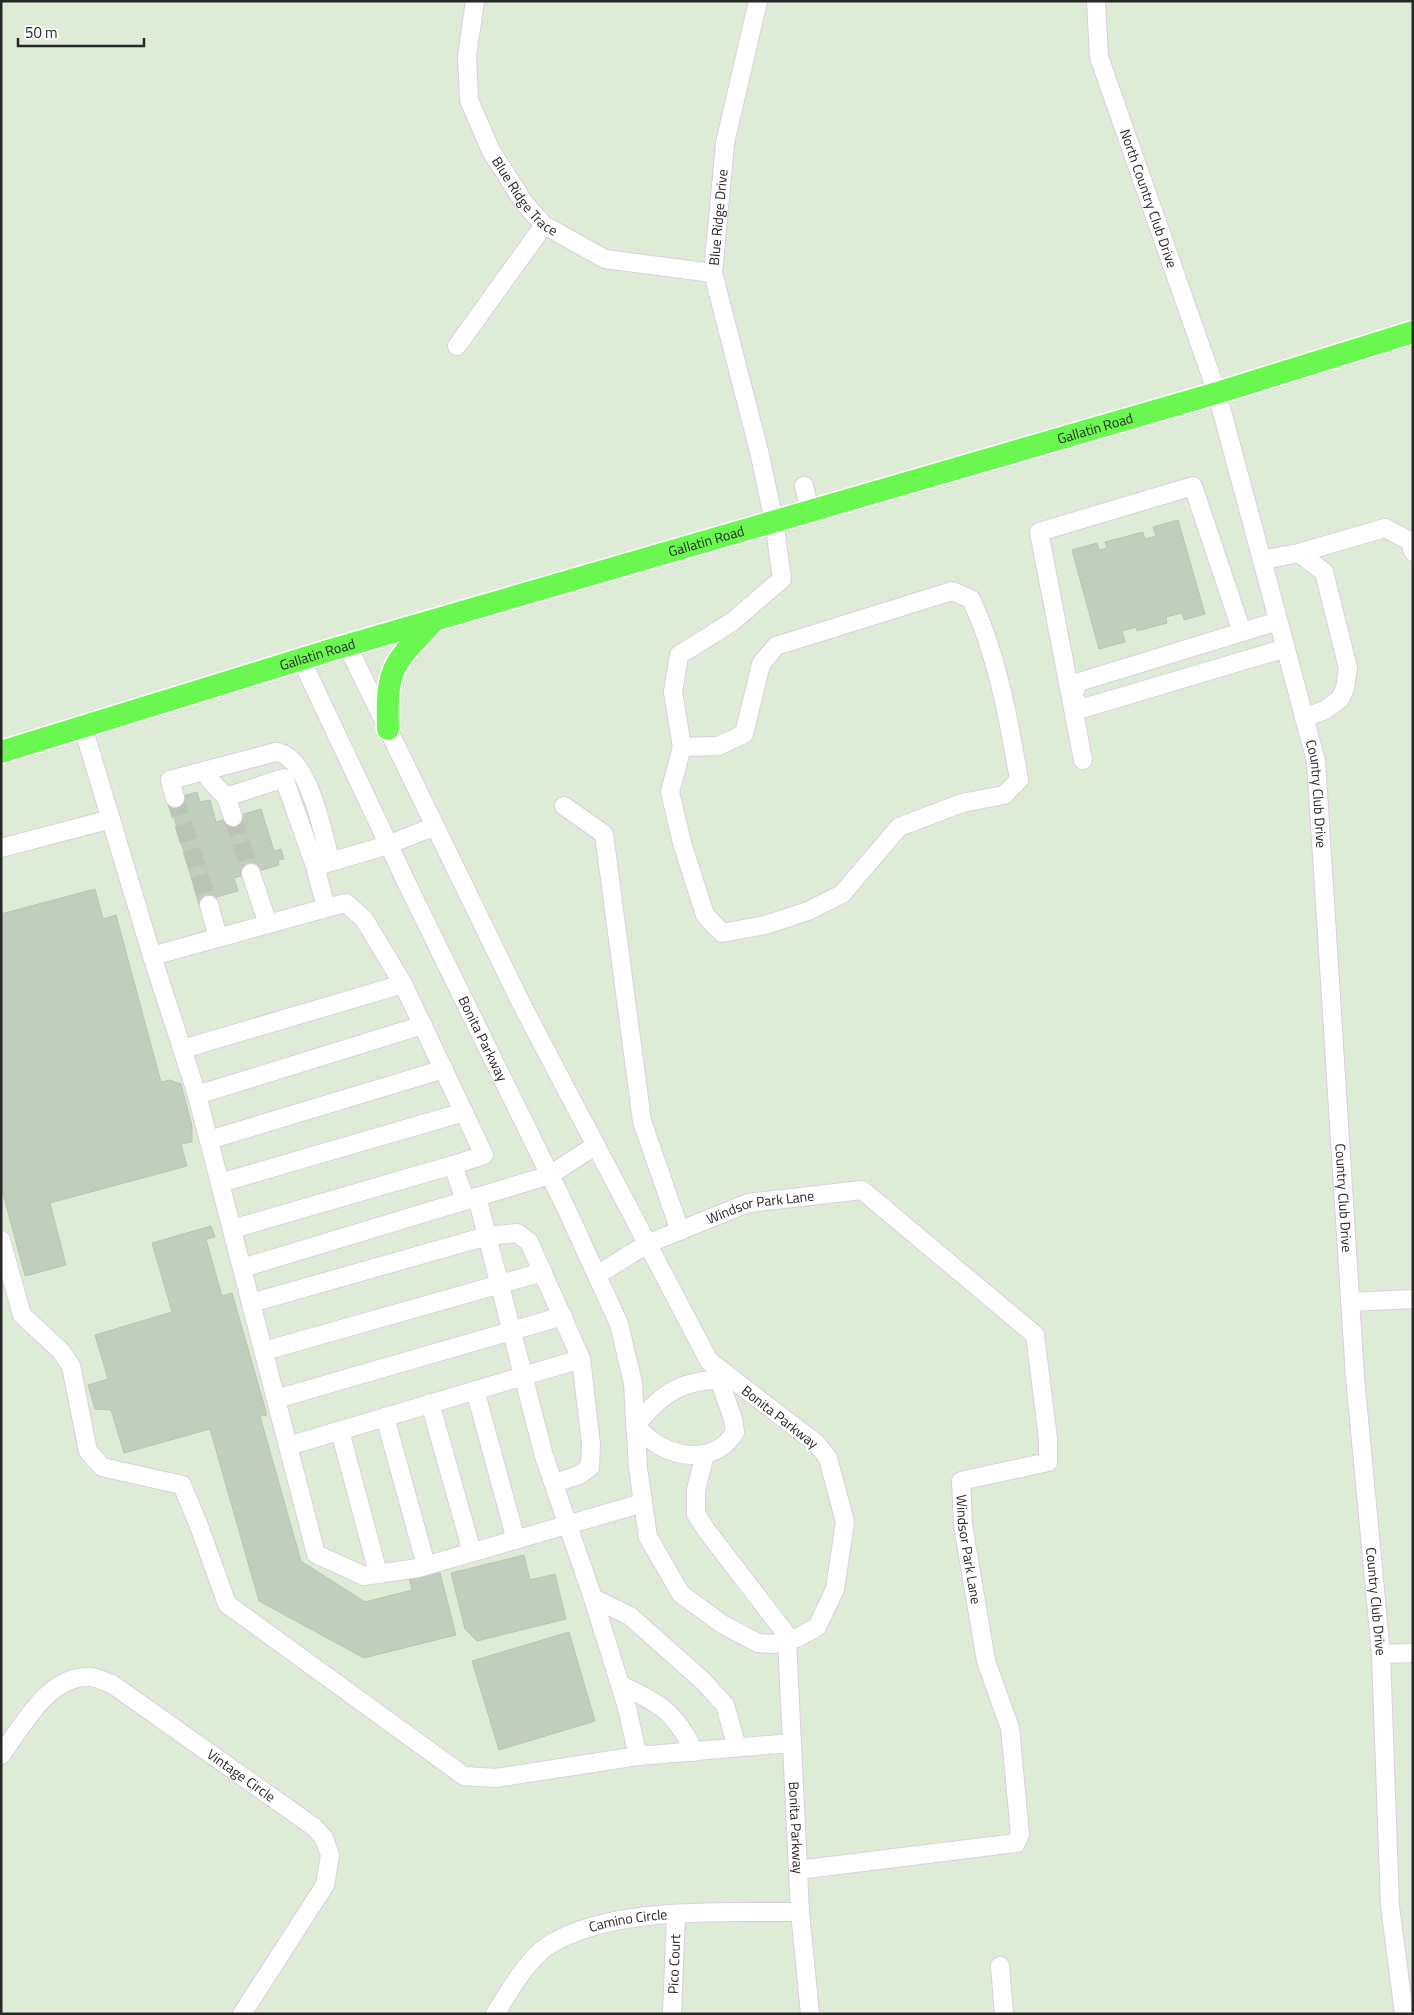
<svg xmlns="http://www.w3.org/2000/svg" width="1414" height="2015" font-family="'Titillium Web',sans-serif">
  <rect width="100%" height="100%" fill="#deebd7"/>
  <!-- building -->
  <path fill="#c1cdbd" stroke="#b7c6b1" d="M1178,520L1205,614L1184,620L1182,613L1166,617L1167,623L1137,631L1136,627L1122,631L1125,642L1099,649L1072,550L1097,543L1099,550L1107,548L1105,542L1143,532L1145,539L1156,536L1153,527Z
    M197,792L200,802L210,800L216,822L261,809L274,851L281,849L284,859L278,860L279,865L234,878L238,891L216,897L218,903L200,908L169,800Z
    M95,889L103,919L116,915L161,1082L170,1080L181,1084L192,1126V1142L181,1144L187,1166L50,1203L66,1265L25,1276L1,1186V914Z
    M211,1226L215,1237L206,1239L222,1296L232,1293L267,1415L260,1416L301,1561L365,1602L412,1590L409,1577L439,1569L456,1635L364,1658L259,1601L210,1429L124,1453L111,1410L95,1409L88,1385L108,1379L95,1335L172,1312L152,1243Z
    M524,1555L530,1580L555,1574L566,1619L477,1641L465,1629L451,1573Z
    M569,1632L595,1721L499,1750L472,1661Z"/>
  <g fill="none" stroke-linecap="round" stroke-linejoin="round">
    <!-- minor-tunnel -->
    <path stroke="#b9c4b4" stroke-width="18" stroke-dasharray="18 9" stroke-linecap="butt" d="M175,798L209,905
      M233,817L251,873"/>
    <!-- minor casing -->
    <g stroke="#dfcce1" stroke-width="20">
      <g id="minor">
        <path id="s1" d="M475,1L467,56L469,100L491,151L525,204L544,225L605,259L713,273"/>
        <path id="s2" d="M1096,1L1099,57L1217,393L1316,761L1355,1377L1381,1654L1390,1906L1404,2014"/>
        <path d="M457,346L544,225"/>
        <path d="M804,486L810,511"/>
        <path d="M1299,553L1385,528L1410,541L1413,552"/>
        <path d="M1262,560L1299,553L1324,572L1348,668L1345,688L1340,699L1325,710L1304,718"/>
        <path d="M1278,621L1079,682L1071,698L1084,708L1286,648"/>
        <path id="s3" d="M301,659L410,890L566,1208L619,1324L633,1383L638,1468L648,1537L681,1594L722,1624L758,1643L772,1644L797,1638L817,1627L835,1589L845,1522L828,1458L817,1444L709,1361L522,1005L347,645"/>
        <path d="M83,727L152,956L197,1095L316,1554L364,1576L418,1568L643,1503"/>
        <path id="s4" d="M682,747L670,792L682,843L705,915L722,933L765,925L808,911L842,894L899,827L962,803L1004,795L1019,780C1009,720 997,655 971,599L952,591L776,646L761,664L744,734L718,746L682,747L673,692L679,655L732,622L782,579L774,521L759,451L713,273L725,143L758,1"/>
        <path d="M1083,760L1039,532L1193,486L1242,632"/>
        <path d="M209,779L226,797L233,817"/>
        <path d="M226,797L284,778L315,866L326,908L346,903L364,919L403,984L484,1155L453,1165L465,1200"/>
        <path d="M175,798L170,780L276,752C310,757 322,833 331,862"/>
        <path d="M564,806L604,834L642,1121L680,1231"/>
        <path d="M1,848L111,819"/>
        <path d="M320,865L388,845L435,826"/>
        <path d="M251,873L268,924"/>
        <path d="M209,905L218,937"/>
        <path d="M152,956L326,908"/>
        <path d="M183,1049L403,984"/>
        <path d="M197,1095L423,1025"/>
        <path d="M209,1140L444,1069"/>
        <path d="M220,1183L464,1112"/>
        <path d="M477,1197L544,1456L593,1598L626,1704L638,1756"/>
        <path d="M232,1229L453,1165"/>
        <path d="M1,1240L22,1315L61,1351L71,1366L88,1451L102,1467L182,1485L199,1526L227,1604L464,1776L496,1778L638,1756L791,1743"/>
        <path d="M242,1268L550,1175L596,1145"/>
        <path id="s5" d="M597,1275L647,1244L748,1203L862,1190L1035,1335L1048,1439V1462L961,1481L963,1525L986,1661L1010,1728L1020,1834L1016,1843L798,1870"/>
        <path d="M1350,1302L1413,1299"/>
        <path d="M251,1303L487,1236L517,1233L529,1242L581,1359L591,1444L590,1467L579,1475L555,1483"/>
        <path d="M264,1351L543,1272"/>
        <path d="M719,1379L733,1419L735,1432C719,1459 686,1460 660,1446C651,1441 643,1433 635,1426C667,1387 682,1382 731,1378"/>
        <path d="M475,1390L516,1540"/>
        <path d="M276,1399L563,1316"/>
        <path d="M430,1403L472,1552"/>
        <path d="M385,1417L426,1565"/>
        <path d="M340,1431L378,1573"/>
        <path d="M288,1446L581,1359"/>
        <path d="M705,1454L696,1490V1514L707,1531L790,1639"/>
        <path d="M593,1598L630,1616L703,1681L725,1705L737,1747"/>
        <path id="s6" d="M787,1640L800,1912L810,2014"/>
        <path d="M1381,1654L1413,1653"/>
        <path d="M620,1685C657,1701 677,1713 694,1752"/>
        <path id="s7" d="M1,1755C23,1726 48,1675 90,1677C97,1677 105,1682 112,1684L314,1827L324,1838L330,1855L325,1885L242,2014"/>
        <path d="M1000,1966L1004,2014"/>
        <path id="s8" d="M495,2014C508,1993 528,1958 549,1945C614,1905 725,1913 800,1912"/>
        <path id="s9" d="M672,2014L676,1914"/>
      </g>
    </g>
    <!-- major casing -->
    <g stroke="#fff" stroke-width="25">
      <g id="major">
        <path d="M388,729C386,667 393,664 434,621"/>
        <path id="s10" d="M1,752L331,650L1217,393L1413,332"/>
      </g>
    </g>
    <!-- minor -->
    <use href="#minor" stroke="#fff" stroke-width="18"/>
    <!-- major -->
    <use href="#major" stroke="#6af74f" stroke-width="22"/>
  </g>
  <g text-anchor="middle" stroke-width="4" stroke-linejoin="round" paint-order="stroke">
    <!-- street labels -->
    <g font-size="14" fill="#272727" stroke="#fff">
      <text dy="5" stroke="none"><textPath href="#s1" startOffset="212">Blue Ridge Trace</textPath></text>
      <text dy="5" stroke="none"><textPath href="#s2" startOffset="206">North Country Club Drive</textPath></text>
      <text dy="5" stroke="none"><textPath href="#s4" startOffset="1690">Blue Ridge Drive</textPath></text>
      <text dy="5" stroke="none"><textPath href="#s10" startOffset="1141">Gallatin Road</textPath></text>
      <text dy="5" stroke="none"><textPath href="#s10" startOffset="736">Gallatin Road</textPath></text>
      <text dy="5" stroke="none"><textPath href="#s10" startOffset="331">Gallatin Road</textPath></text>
      <text dy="5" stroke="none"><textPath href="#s2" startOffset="826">Country Club Drive</textPath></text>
      <text dy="5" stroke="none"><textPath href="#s3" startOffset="421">Bonita Parkway</textPath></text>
      <text dy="5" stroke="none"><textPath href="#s2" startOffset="1231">Country Club Drive</textPath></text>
      <text dy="5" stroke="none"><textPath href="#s5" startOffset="179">Windsor Park Lane</textPath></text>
      <text transform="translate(780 1417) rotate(38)" y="5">Bonita Parkway</text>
      <text dy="5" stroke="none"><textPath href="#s5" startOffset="794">Windsor Park Lane</textPath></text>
      <text dy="5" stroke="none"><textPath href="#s2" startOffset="1636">Country Club Drive</textPath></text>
      <text dy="5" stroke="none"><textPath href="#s7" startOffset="305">Vintage Circle</textPath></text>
      <text dy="5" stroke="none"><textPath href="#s6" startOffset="188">Bonita Parkway</textPath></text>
      <text dy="5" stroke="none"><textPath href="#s8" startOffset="172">Camino Circle</textPath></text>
      <text dy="5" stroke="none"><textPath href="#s9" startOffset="50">Pico Court</textPath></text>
    </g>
  </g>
  <!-- border -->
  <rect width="1414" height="2015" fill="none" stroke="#272727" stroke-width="5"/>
  <!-- scale -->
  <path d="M18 38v8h126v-8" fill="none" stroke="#272727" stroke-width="2.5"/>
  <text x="25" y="38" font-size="15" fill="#272727" stroke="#ffffff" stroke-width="4" paint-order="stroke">50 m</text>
</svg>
